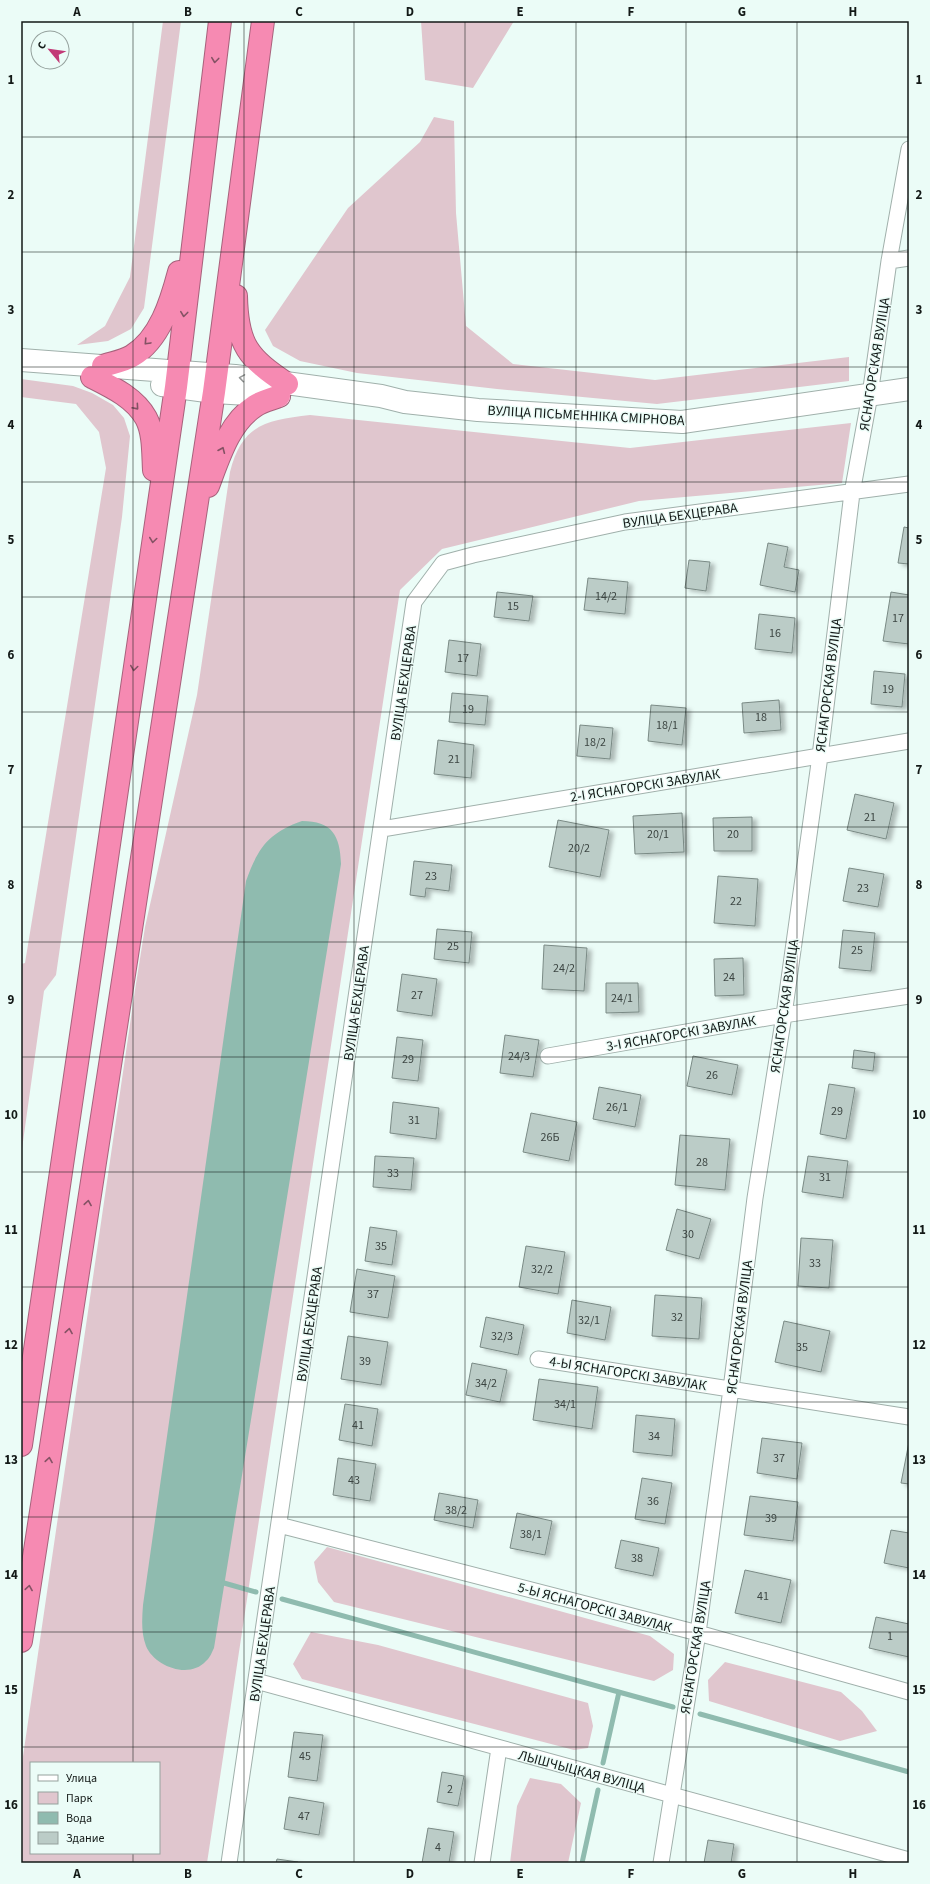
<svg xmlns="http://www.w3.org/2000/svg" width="930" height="1884" font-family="'Source Sans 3',sans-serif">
  <defs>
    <filter id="shadow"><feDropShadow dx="4.5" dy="2.5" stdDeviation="2" flood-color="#0004"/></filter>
  </defs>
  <rect width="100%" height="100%" fill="#ebfcf7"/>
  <!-- green -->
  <path fill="#e0c6ce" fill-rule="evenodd" d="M163,21H181L144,308L131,329L108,341L77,345L105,326L130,277Z
    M421,21H514L473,88L425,80Z
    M434,117L454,121L456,213L466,326L513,364L655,380L849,357V381L657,404L497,389L357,373L300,361L273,346L265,330L348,208L420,142Z
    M21,379L73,386L92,393L113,405L124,418L130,436L122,517L56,975L44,991L21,1156V964L25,963L106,468L99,432L76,404L21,397Z
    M310,415L630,448L851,423L842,483L639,501L442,549L400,590L207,1863H21V1770L135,990L145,927L197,695L230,472C242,424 267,420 310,415ZM31,1763H159V1853H31Z
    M327,1547L650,1636L674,1654L673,1670L654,1681L334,1602L318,1582L314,1562Z
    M311,1632L378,1645L588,1703L593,1726L588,1748L574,1750L302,1679L293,1664Z
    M725,1662L841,1692L862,1711L877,1731L840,1741L709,1701L708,1680Z
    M530,1778L561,1784L581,1803L568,1863H510L517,1806Z"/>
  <!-- water -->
  <path fill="#8fbbaf" d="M302,821C332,821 340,835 341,864L214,1648C212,1652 210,1658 206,1661C189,1680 154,1666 146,1646C141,1633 142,1619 143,1605L246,881C258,848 268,833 302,821Z"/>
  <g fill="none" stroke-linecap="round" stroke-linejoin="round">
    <!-- stream -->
    <path stroke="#8fbbaf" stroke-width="5" d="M224,1583L256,1592
      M282,1599L673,1707
      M700,1714L909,1772
      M603,1763L619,1692
      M582,1863L598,1790"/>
  </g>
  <!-- building -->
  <path fill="#bbccc7" stroke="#7a8a85" filter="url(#shadow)" d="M904,527L909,528V564L898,563Z
    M768,543L788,547L784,567L799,570L795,592L760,585Z
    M689,560L710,562L706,591L685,588Z
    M588,578L628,582L625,614L584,610Z
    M497,592L533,596L529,621L494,617Z
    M891,592L909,595V644L883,641Z
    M759,614L795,618L792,653L755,649Z
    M449,640L481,644L477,676L445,672Z
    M874,671L905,674L902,707L871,704Z
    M452,693L488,696L485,725L449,722Z
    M779,700L781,730L744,733L742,703Z
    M651,705L686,708L682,745L648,741Z
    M580,725L613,728L610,759L577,756Z
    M438,740L474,745L471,778L434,774Z
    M855,794L894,803L886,839L847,830Z
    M682,813L684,852L635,854L633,816Z
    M752,817V851H714L713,818Z
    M558,820L609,830L600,877L549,867Z
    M414,861L452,865L449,891L426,888L425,897L410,895Z
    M849,868L884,874L878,907L843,901Z
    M718,876L758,879L755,926L714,923Z
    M437,929L472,932L469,963L434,959Z
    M843,930L875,933L871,971L839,968Z
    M544,945L587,948L584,991L542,989Z
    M743,958L744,995L715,996L714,959Z
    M402,974L437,979L432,1016L397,1011Z
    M606,983H638L639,1012L606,1013Z
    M505,1035L539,1040L533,1077L500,1073Z
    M397,1037L423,1040L418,1081L392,1078Z
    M854,1050L875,1053L873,1071L852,1068Z
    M693,1056L738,1065L732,1095L687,1086Z
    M829,1084L855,1088L846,1139L820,1134Z
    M599,1087L641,1095L635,1127L593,1119Z
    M393,1102L439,1108L436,1139L390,1133Z
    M531,1113L577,1122L569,1161L523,1152Z
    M680,1135L730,1139L725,1190L675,1185Z
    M375,1156L414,1158L411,1190L373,1187Z
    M808,1156L848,1161L843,1198L802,1192Z
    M677,1209L711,1219L699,1259L666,1250Z
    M370,1227L397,1231L392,1265L365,1261Z
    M801,1238L833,1240L829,1288L798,1286Z
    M526,1246L565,1252L558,1294L519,1287Z
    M357,1269L395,1276L388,1318L350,1312Z
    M655,1295L702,1298L699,1339L652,1336Z
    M572,1300L611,1307L605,1340L567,1333Z
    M486,1317L524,1325L518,1355L480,1347Z
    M784,1321L830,1331L821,1372L775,1362Z
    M348,1336L388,1342L381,1385L341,1379Z
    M472,1363L507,1370L500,1402L466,1395Z
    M539,1379L598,1387L592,1429L533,1420Z
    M345,1404L378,1409L372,1446L339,1440Z
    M636,1415L675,1419L672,1456L633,1452Z
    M762,1438L802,1443L797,1479L757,1473Z
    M909,1442V1484L901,1483Z
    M338,1458L376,1464L370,1501L333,1495Z
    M642,1478L672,1483L665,1524L635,1519Z
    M439,1493L478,1500L473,1528L434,1520Z
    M750,1496L798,1502L793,1541L744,1535Z
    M517,1513L552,1521L545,1555L510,1548Z
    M891,1530L909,1533V1568L884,1563Z
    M621,1540L659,1548L653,1576L615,1568Z
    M745,1570L791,1580L781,1623L735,1613Z
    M876,1617L909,1624V1657L869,1648Z
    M294,1732L323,1735L317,1781L288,1777Z
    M442,1772L464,1776L458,1806L437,1802Z
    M289,1797L324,1803L319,1835L284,1829Z
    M428,1828L454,1832L449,1863H422Z
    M708,1840L734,1844L731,1863H704Z
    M277,1859L298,1862V1863H276Z"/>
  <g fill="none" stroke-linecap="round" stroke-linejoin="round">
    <!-- street casing -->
    <g stroke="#a0b0ab" stroke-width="17">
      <path id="street" d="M889,261L909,258
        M382,829L909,741
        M548,1056L784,1015L909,996
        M538,1359L909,1417
        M279,1525L698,1633L909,1692
        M256,1681L909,1860
        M229,1863L414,602L443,563L473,555L625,522L909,484
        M482,1863L499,1748
        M661,1863L698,1633L731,1389L755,1198L784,1015L820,756L852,493L870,395L889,261L909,149"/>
    </g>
    <!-- secondary casing -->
    <g stroke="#a0b0ab" stroke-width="24">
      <path id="secondary" d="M21,360L235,376L381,396L405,402L478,410L682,422L909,389
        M162,385L214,392L279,396"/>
    </g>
    <!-- highway casing -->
    <g stroke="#a7627c" stroke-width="24">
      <path id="highway" d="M236,296C237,345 248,358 287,384
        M103,366C112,363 124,361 132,356C160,339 171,302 179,272
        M92,377C112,387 135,398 146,418C154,433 153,453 154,470
        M208,486C219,457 229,423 255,406C262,401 272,399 279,396
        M21,1445L176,387L220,21
        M21,1641L214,392L263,21"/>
    </g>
    <!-- street -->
    <use href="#street" stroke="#fff" stroke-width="15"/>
    <!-- secondary -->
    <use href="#secondary" stroke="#fff" stroke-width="22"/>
    <!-- highway -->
    <use href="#highway" stroke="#f68ab2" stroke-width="22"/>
  </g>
  <!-- one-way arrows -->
  <defs><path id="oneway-chevron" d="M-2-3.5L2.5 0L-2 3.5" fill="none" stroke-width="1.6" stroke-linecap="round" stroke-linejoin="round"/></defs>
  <g stroke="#845264">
    <use href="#oneway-chevron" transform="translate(215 60) rotate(97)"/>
    <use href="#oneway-chevron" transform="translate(184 314) rotate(97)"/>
    <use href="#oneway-chevron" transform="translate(147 342) rotate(133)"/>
    <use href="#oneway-chevron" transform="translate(136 407) rotate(49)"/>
    <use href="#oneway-chevron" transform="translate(222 450) rotate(-67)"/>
    <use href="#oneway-chevron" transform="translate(153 540) rotate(98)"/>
    <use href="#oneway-chevron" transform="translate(134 668) rotate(98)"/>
    <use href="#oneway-chevron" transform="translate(88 1203) rotate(-81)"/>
    <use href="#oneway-chevron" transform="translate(69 1331) rotate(-81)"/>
    <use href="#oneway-chevron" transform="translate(49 1460) rotate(-81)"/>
    <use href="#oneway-chevron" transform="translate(29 1588) rotate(-81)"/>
  </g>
  <use stroke="#959897" href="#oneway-chevron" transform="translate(242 378) rotate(-171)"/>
  <!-- grid -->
  <path fill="none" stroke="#131917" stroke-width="1" stroke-opacity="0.55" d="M133,21V1763M244,21V1863M354,21V1863M465,21V1863M576,21V1863M686,21V1863M797,21V1863M21,137H909M21,252H909M21,367H909M21,482H909M21,597H909M21,712H909M21,827H909M21,942H909M21,1057H909M21,1172H909M21,1287H909M21,1402H909M21,1517H909M21,1632H909M21,1747H909M133,1853V1863"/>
  <g text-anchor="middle" stroke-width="3" stroke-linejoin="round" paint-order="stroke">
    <!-- number labels -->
    <g font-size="12" fill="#3d4643">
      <text x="606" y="600">14/2</text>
      <text x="513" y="610">15</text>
      <text x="898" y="622">17</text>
      <text x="775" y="637">16</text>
      <text x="463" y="662">17</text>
      <text x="888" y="693">19</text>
      <text x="468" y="713">19</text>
      <text x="761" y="721">18</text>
      <text x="667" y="729">18/1</text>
      <text x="595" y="746">18/2</text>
      <text x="454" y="763">21</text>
      <text x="870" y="821">21</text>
      <text x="658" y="838">20/1</text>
      <text x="733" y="838">20</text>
      <text x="579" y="852">20/2</text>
      <text x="431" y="880">23</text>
      <text x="863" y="892">23</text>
      <text x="736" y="905">22</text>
      <text x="453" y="950">25</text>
      <text x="857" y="954">25</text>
      <text x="564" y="972">24/2</text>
      <text x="729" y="981">24</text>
      <text x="417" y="999">27</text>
      <text x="622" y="1002">24/1</text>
      <text x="519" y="1060">24/3</text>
      <text x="408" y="1063">29</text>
      <text x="712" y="1079">26</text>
      <text x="617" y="1111">26/1</text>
      <text x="837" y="1115">29</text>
      <text x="414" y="1124">31</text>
      <text x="550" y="1141">26Б</text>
      <text x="702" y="1166">28</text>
      <text x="393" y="1177">33</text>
      <text x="825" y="1181">31</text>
      <text x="688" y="1238">30</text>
      <text x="381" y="1250">35</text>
      <text x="815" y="1267">33</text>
      <text x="542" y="1273">32/2</text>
      <text x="373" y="1298">37</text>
      <text x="677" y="1321">32</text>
      <text x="589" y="1324">32/1</text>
      <text x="502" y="1340">32/3</text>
      <text x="802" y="1351">35</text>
      <text x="365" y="1365">39</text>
      <text x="486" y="1387">34/2</text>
      <text x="565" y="1408">34/1</text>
      <text x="358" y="1429">41</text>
      <text x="654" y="1440">34</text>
      <text x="779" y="1462">37</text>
      <text x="354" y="1484">43</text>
      <text x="653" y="1505">36</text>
      <text x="456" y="1514">38/2</text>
      <text x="771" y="1522">39</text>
      <text x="531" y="1538">38/1</text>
      <text x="637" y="1562">38</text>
      <text x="763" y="1600">41</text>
      <text x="890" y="1640">1</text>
      <text x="305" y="1760">45</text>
      <text x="450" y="1793">2</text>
      <text x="304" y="1820">47</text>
      <text x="438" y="1851">4</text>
    </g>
    <!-- street labels -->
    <g font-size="14" fill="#131917" stroke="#ebfcf7">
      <text transform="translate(874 364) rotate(-81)" y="5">ЯСНАГОРСКАЯ ВУЛІЦА</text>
      <text transform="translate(586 415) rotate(3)" y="5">ВУЛІЦА ПІСЬМЕННІКА СМІРНОВА</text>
      <text transform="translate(680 515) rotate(-8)" y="5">ВУЛІЦА БЕХЦЕРАВА</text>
      <text transform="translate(403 683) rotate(-82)" y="5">ВУЛІЦА БЕХЦЕРАВА</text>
      <text transform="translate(828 685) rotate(-83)" y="5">ЯСНАГОРСКАЯ ВУЛІЦА</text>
      <text transform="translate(645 785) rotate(-9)" y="5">2-І ЯСНАГОРСКІ ЗАВУЛАК</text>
      <text transform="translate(356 1003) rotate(-82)" y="5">ВУЛІЦА БЕХЦЕРАВА</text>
      <text transform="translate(784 1006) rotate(-82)" y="5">ЯСНАГОРСКАЯ ВУЛІЦА</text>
      <text transform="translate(681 1033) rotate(-10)" y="5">3-І ЯСНАГОРСКІ ЗАВУЛАК</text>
      <text transform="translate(309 1324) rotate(-82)" y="5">ВУЛІЦА БЕХЦЕРАВА</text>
      <text transform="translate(739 1327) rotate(-83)" y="5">ЯСНАГОРСКАЯ ВУЛІЦА</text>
      <text transform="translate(628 1373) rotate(9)" y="5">4-Ы ЯСНАГОРСКІ ЗАВУЛАК</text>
      <text transform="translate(595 1607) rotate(15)" y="5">5-Ы ЯСНАГОРСКІ ЗАВУЛАК</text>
      <text transform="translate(262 1644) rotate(-82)" y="5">ВУЛІЦА БЕХЦЕРАВА</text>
      <text transform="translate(695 1647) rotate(-81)" y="5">ЯСНАГОРСКАЯ ВУЛІЦА</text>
      <text transform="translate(582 1771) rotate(15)" y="5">ЛЫШЧЫЦКАЯ ВУЛІЦА</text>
    </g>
  </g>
  <!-- border -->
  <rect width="930" height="1884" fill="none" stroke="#ebfcf7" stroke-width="44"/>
  <!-- legend -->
  <rect x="30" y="1762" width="130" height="92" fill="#ebfcf7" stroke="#95a19d"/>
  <rect x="38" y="1775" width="20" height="6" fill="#ffffff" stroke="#95a19d"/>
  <text x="66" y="1782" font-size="12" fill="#131917">Улица</text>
  <rect x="38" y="1792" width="20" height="12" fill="#e0c6ce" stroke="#95a19d"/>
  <text x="66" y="1802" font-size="12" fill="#131917">Парк</text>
  <rect x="38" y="1812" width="20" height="12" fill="#8fbbaf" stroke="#95a19d"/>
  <text x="66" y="1822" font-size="12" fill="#131917">Вода</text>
  <rect x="38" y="1832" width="20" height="12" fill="#bbccc7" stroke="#95a19d"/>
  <text x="66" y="1842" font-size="12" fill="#131917">Здание</text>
  <!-- north arrow -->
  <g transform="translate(50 50) rotate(299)"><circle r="19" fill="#ebfcf7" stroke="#95a19d"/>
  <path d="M0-3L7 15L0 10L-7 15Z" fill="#c23a77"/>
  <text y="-6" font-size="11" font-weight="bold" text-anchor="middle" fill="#131917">С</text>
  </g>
  <rect x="22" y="22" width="886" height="1840" fill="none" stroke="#131917" stroke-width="1.5"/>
  <g font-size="13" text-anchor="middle" font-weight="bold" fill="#131917">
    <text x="77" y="16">A</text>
    <text x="188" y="16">B</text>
    <text x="299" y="16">C</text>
    <text x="410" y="16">D</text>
    <text x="520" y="16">E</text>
    <text x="631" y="16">F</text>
    <text x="742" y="16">G</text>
    <text x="853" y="16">H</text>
    <text x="11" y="84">1</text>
    <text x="919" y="84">1</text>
    <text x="11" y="199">2</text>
    <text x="919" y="199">2</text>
    <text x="11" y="314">3</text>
    <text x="919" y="314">3</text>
    <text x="11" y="429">4</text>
    <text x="919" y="429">4</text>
    <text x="11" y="544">5</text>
    <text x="919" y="544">5</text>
    <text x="11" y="659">6</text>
    <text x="919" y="659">6</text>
    <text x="11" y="774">7</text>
    <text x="919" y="774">7</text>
    <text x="11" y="889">8</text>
    <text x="919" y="889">8</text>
    <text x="11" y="1004">9</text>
    <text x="919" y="1004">9</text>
    <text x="11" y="1119">10</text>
    <text x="919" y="1119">10</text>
    <text x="11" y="1234">11</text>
    <text x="919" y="1234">11</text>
    <text x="11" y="1349">12</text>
    <text x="919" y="1349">12</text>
    <text x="11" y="1464">13</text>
    <text x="919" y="1464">13</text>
    <text x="11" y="1579">14</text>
    <text x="919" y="1579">14</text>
    <text x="11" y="1694">15</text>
    <text x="919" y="1694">15</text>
    <text x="11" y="1809">16</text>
    <text x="919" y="1809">16</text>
    <text x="77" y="1878">A</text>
    <text x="188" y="1878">B</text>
    <text x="299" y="1878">C</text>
    <text x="410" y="1878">D</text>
    <text x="520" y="1878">E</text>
    <text x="631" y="1878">F</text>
    <text x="742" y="1878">G</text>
    <text x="853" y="1878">H</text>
  </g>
</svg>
